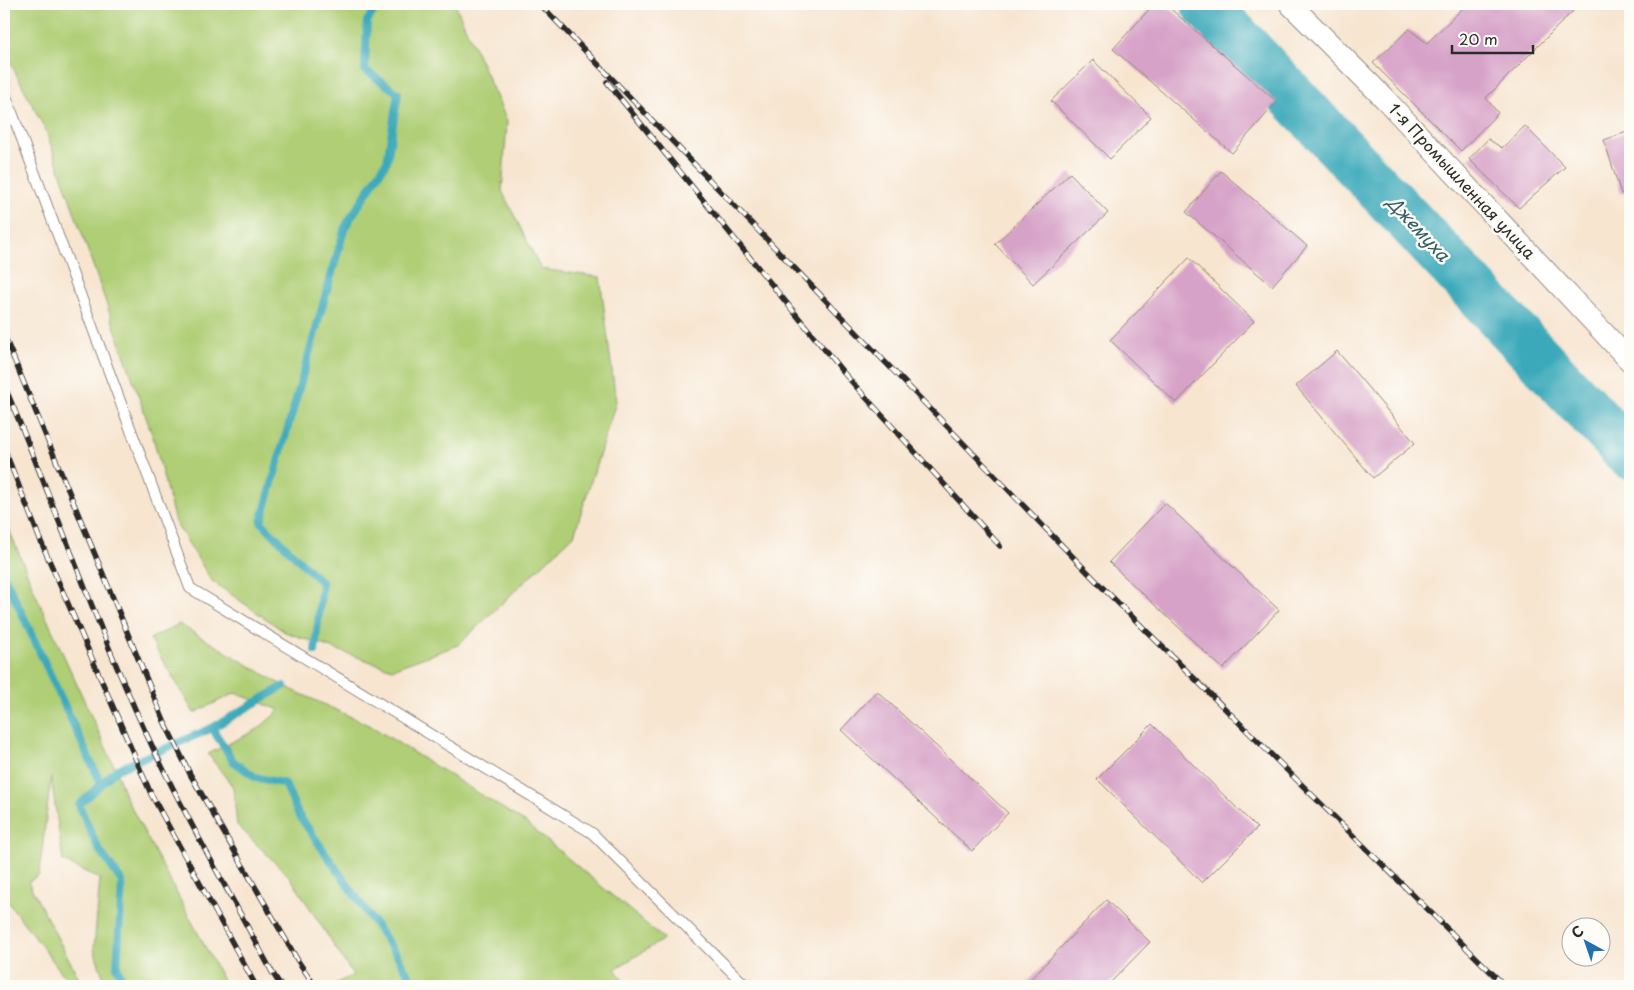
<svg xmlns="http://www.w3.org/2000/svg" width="1634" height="990" font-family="'Playpen Sans',sans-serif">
  <rect width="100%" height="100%" fill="#fdfcf7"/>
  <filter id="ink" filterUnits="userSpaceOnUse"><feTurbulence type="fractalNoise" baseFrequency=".02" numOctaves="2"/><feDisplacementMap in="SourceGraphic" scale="10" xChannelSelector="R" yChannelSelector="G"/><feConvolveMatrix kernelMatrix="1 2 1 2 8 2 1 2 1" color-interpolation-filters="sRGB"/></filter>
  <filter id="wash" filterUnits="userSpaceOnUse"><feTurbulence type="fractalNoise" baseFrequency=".0096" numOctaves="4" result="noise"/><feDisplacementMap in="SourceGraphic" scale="20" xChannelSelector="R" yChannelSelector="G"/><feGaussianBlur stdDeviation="1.12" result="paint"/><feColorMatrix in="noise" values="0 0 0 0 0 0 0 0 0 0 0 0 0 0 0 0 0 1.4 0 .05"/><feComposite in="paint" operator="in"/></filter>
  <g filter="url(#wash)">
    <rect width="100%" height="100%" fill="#f7e5d0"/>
    <!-- green -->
    <path fill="#afce75" stroke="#6d7c50" d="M4,4H455L507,121L502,191L541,269L600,277L616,402L574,535L458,645L392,669L285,632L212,581L175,522L153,437L46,131L12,66L4,33Z
      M4,517L36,595L116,770L125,796L226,986H106L94,949L100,879L63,861L51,777L39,875L28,882L83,986H72L4,897Z
      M179,624L284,686L371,726L526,823L664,939L615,969L627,986H331L353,975L290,877L237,825L233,787L208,754L258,729L280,710L235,693L194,713L150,639Z"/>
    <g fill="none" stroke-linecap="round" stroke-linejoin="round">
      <!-- stream -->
      <path stroke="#3ba9ba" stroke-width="8" d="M4,575L101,784
        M315,651L322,583L261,522L345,227L387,161L398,93L365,70L367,21L379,4
        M212,728L233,761L255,777L285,784L298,814L398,957L415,986
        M126,986L117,968L122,882L98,848L79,805L116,770L212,728L284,686"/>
      <!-- river -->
      <path stroke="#3ba9ba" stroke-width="49" d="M1205,4L1630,455"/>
    </g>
    <g id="blocks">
      <!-- building -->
      <path fill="#d7a2c8" d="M1154,4H1165L1277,102L1232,153L1113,49Z
        M1467,4H1580L1486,98L1498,113L1461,151L1373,63L1409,29L1427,43Z
        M1093,60L1151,117L1110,159L1051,101Z
        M1525,126L1565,167L1519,208L1469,159L1488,139L1502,148Z
        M1630,131V191L1621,194L1604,140Z
        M1221,171L1307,246L1272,286L1186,212Z
        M1070,173L1108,213L1033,284L995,244Z
        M1189,258L1254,321L1176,403L1110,340Z
        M1337,351L1415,443L1373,478L1296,386Z
        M1165,503L1279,610L1223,669L1109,562Z
        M877,691L1008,813L972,851L841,730Z
        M1152,724L1257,828L1202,883L1097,779Z
        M1106,900L1150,942L1107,986H1024Z"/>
    </g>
  </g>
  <g filter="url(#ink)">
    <use href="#blocks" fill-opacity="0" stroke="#91887e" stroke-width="1"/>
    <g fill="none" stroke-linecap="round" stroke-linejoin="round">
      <!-- service casing -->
      <g stroke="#91887e" stroke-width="12">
        <path id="service" d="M4,91L190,588L592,833L746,986"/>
      </g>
      <!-- minor casing -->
      <g stroke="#91887e" stroke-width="23">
        <path id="minor" d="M1290,4L1385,99L1630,361"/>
      </g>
      <!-- service -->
      <use href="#service" stroke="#fff" stroke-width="10"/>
      <!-- minor -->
      <use href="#minor" stroke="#fff" stroke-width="21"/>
      <!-- rail casing -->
      <g stroke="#2b2b2b" stroke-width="5.5">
        <path id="rail" d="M540,4L1100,585L1505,986
          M607,82L842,371L1000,546
          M4,335L164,721L190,774L298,961L315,986
          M4,385C53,499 93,618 145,731C183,813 229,892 272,972L281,986
          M4,448L39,537L151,794L256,986"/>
      </g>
      <!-- rail -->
      <use href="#rail" stroke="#fdfcf7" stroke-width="4" stroke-dasharray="11" stroke-linecap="butt"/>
    </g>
  </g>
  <g text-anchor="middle" stroke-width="5" stroke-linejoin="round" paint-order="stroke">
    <!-- street labels -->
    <g font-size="16" fill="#2b2b2b" stroke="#fdfcf7">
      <text transform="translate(1462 181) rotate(47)" y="6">1-я Промышленная улица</text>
    </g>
    <!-- water labels -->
    <g font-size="18" font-style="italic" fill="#315d64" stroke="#fdfcf7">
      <text transform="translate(1418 229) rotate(47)" y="6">Джемуха</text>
    </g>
  </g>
  <!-- margin -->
  <rect width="1634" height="990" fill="none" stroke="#fdfcf7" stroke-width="20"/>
  <!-- north arrow -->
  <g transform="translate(1586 942) rotate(320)"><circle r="24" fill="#fdfcf7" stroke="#a9a8a5"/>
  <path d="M0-4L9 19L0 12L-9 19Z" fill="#1f6fb2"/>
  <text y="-8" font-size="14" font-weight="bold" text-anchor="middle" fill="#2b2b2b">С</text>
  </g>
  <!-- scale -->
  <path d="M1452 45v8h81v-8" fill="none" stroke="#2b2b2b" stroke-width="2.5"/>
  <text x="1459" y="45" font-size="15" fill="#2b2b2b" stroke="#fdfcf7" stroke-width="4" paint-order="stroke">20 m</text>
</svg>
